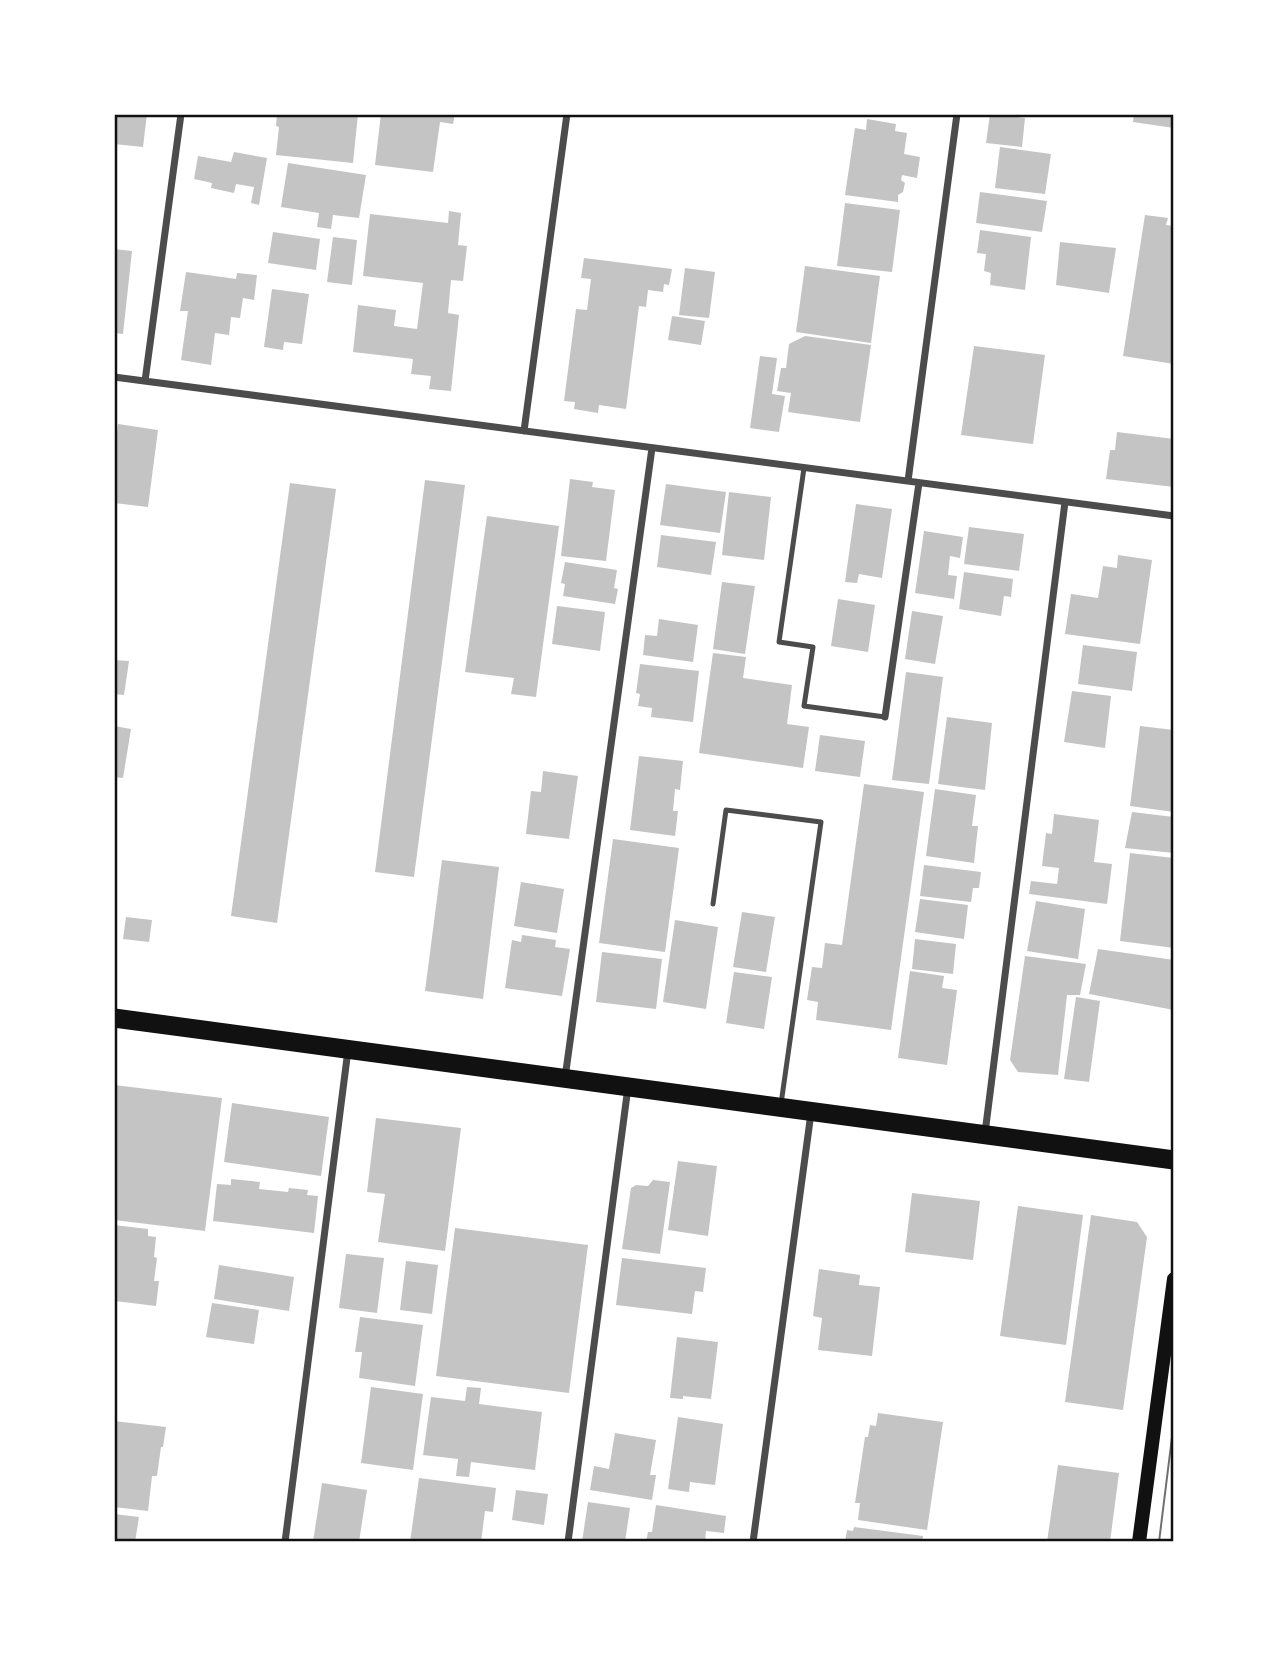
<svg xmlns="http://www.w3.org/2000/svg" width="1288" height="1656" font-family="'Open Sans',sans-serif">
  <rect width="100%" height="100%" fill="#fff"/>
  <!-- building -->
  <path fill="#c4c4c4" d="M114,114H147L143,147L114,144Z
    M277,114H358L353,163L276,155L279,127L276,126Z
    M381,114H455L453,124L440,122L433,172L375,165Z
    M990,114L1025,118L1022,147L986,143Z
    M1134,114H1174V128L1133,122Z
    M867,119L896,124L895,131L907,133L904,154L920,157L917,178L902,175L901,180L905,183L903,192L898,195V202L845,195L855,128L866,130Z
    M1000,147L1051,154L1045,194L995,188Z
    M234,152L267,158L259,205L251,203L254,187L236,184L234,193L211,188L212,183L194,179L198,156L231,162Z
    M288,163L366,175L359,218L333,215L331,229L317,227L319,213L281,207Z
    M980,192L1047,201L1042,232L976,223Z
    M845,203L900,210L892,272L837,266Z
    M449,211L461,213L458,245L467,246L463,281L451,280L448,313L459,315L451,391L429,389L431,376L411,374L413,359L353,352L358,305L396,310L394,326L417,329L423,283L363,276L370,214L448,223Z
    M1145,215L1168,218L1166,225L1174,226V364L1123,356Z
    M980,230L1031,237L1025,290L990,285L991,273L984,271L986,254L977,253Z
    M273,232L320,239L316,270L268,263Z
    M333,237L357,240L352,285L327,282Z
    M1060,242L1116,248L1109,293L1056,285Z
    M114,249L132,251L123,334L114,333Z
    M584,258L672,269L669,285L664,284L663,292L648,290L646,307L639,306L626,409L599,405L598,413L574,409L575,402L564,401L576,309L587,310L591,279L581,278Z
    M805,266L880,276L871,343L796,332Z
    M685,268L715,272L709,318L679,315Z
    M186,272L236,279L237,273L257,275L254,300L243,298L240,318L231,317L229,335L215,333L211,365L181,360L188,311H180Z
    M272,289L309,294L302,344L284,342L283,350L264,347Z
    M672,316L705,321L701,345L668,340Z
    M805,336L871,345L860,422L788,412L791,393L777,391L781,368H786L789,344Z
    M974,346L1045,355L1033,444L961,435Z
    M760,356L777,358L772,394L785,396L779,432L750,428Z
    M118,424L158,430L148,507L114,503V462Z
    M1117,432L1174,439V487L1106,479L1110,450H1115Z
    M570,479L593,482L592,487L615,490L606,561L561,556Z
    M425,480L465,485L414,877L375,872Z
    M290,483L336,489L277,923L231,916Z
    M666,484L726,492L720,533L660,525Z
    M729,492L771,497L764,560L722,555Z
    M856,504L892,509L882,578L859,574L857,583L845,582Z
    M487,516L559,526L536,697L511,694L514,678L465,672Z
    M969,527L1024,534L1019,571L964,564Z
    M924,531L963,537L960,558L950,556L948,575L957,576L954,599L915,593Z
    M661,535L716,542L711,575L657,567Z
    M1118,555L1152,560L1140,644L1065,634L1071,594L1098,598L1103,566L1117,568Z
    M565,562L617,570L614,588L618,589L615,604L563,596L565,584L561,583Z
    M964,572L1013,579L1011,597L1004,596L1001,616L959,609Z
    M722,582L755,586L745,654L713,649Z
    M838,599L875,605L868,652L831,646Z
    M557,606L605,612L600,651L552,644Z
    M912,611L943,616L935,664L905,659Z
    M659,619L698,625L693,662L643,655L645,635L657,636Z
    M1083,645L1137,652L1132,691L1078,684Z
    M713,653L746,657L743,678L792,685L787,724L809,727L803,768L699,753Z
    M114,660L129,661L124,695L114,694Z
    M640,664L699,671L693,722L651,717L652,708L638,706L640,694L636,693Z
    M906,672L943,677L929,784L892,780Z
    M1072,691L1111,696L1105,748L1064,742Z
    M947,717L992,723L985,790L938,784Z
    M114,726L131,729L123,778L114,777Z
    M1140,726L1174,730V812L1130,806Z
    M820,735L865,741L860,777L815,771Z
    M639,756L683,761L680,790L675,789L673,811H678L675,836L630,830Z
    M543,771L578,776L569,839L526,834L531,791L541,792Z
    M864,784L924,792L891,1030L816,1020L818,1002L807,1000L812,967L822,968L825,943L842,945Z
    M935,789L976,795L972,826H978L974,863L926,856Z
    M1132,812L1174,817V853L1125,848Z
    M1054,814L1099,820L1094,862L1112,864L1107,904L1029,894L1031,881L1057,884L1059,868L1042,866L1046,833L1052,834Z
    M613,839L679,848L665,952L599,943Z
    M1130,853L1174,858V948L1120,941Z
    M442,860L499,867L483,999L425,991Z
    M924,865L981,872L979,888H973L971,902L920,896Z
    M521,882L564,889L557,933L514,926Z
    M920,899L968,905L964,939L915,932Z
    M1036,901L1085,909L1078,959L1027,951Z
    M742,912L775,917L766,972L733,967Z
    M126,917L152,920L149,942L123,939Z
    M675,920L718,927L706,1009L663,1002Z
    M522,935L556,940L555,947L570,949L562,996L505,988L512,940L521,942Z
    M915,939L956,944L953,974L912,969Z
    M1098,949L1174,960V1010L1089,994Z
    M602,952L662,959L656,1009L596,1002Z
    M1025,956L1086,964L1080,995H1067L1058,1075L1018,1072L1010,1060Z
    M910,971L944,976L942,988L957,990L947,1065L898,1058Z
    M734,972L772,977L764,1029L726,1023Z
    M1076,997L1100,1001L1089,1082L1064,1079Z
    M114,1085L222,1098L205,1231L114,1220Z
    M232,1103L329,1117L321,1176L224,1162Z
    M376,1118L461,1128L445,1251L378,1242L385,1194L367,1192Z
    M678,1161L717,1166L708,1236L668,1230Z
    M231,1179L260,1182L259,1189L288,1192L289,1188L308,1190L307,1195L318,1196L314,1233L213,1221L217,1184L231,1185Z
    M653,1180L670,1182L660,1254L622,1249L631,1188L636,1185L648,1186Z
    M912,1193L980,1201L973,1260L905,1252Z
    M1018,1206L1083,1215L1066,1345L1000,1336Z
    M1091,1215L1137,1222L1147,1237L1123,1410L1065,1402Z
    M114,1225L148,1229V1236L156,1237L154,1257L157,1258L154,1281H159L156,1306L115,1301Z
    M455,1228L588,1245L569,1393L436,1376Z
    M346,1254L384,1258L377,1313L339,1308Z
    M622,1258L706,1268L703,1292L695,1291L692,1314L616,1305Z
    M406,1261L438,1265L432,1314L400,1310Z
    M219,1265L294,1277L289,1311L214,1299Z
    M819,1269L860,1275L859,1285L880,1287L872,1356L818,1350L822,1318L813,1316Z
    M212,1303L259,1310L254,1344L206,1337Z
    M360,1317L423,1325L415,1386L359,1378L362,1352H355Z
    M677,1337L718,1342L711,1399L683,1396V1399L670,1398Z
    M371,1387L423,1394L413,1470L361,1463Z
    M467,1387L481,1388L479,1404L542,1412L535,1470L471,1462L469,1477L456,1476L458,1459L423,1455L431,1397L465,1401Z
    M878,1413L943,1422L927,1530L858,1520L860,1503H855L865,1437H868L870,1425L876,1426Z
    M678,1417L723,1424L715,1485L690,1482L689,1492L668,1489Z
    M114,1421L166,1427L163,1447H161L157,1476H152L148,1511L114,1507Z
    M615,1433L656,1440L650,1475H656L652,1500L590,1490L594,1466L609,1469Z
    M1058,1465L1119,1473L1110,1542H1047Z
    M419,1478L496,1488L493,1512L485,1511L481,1542H410Z
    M322,1483L367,1490L359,1542H313Z
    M516,1490L548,1494L544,1525L512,1520Z
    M588,1502L630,1508L625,1542H582Z
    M656,1505L726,1516L724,1533L706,1531L705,1542H646L648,1532H652Z
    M114,1514L139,1517L135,1542H114Z
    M854,1527L923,1536L922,1542H845L847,1530L853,1531Z"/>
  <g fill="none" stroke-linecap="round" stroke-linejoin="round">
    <!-- service -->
    <path stroke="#4c4c4c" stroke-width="5" d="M804,468L779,642L813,647L804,706L885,717
      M713,904L726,810L821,822L781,1104"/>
    <!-- minor -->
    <path stroke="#4c4c4c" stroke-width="7" d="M114,377L1174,516
      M145,381L181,114
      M524,431L567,114
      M908,481L957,114
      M885,717L919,483
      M565,1078L652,448
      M985,1133L1065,502
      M285,1542L348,1050
      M568,1542L628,1087
      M753,1542L811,1113"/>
    <!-- secondary -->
    <path stroke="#111" stroke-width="14" d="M1139,1542L1174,1279"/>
    <!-- trunk -->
    <path stroke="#111" stroke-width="19" d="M114,1018L1174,1160"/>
    <!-- tram -->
    <path stroke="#707070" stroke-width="2" d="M1159,1542L1174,1421
      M1172,1542L1174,1525"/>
  </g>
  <!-- border -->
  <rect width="1288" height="1656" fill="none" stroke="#ffffff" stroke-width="231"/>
  <rect x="116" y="116" width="1056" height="1424" fill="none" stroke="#111" stroke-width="2.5"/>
</svg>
